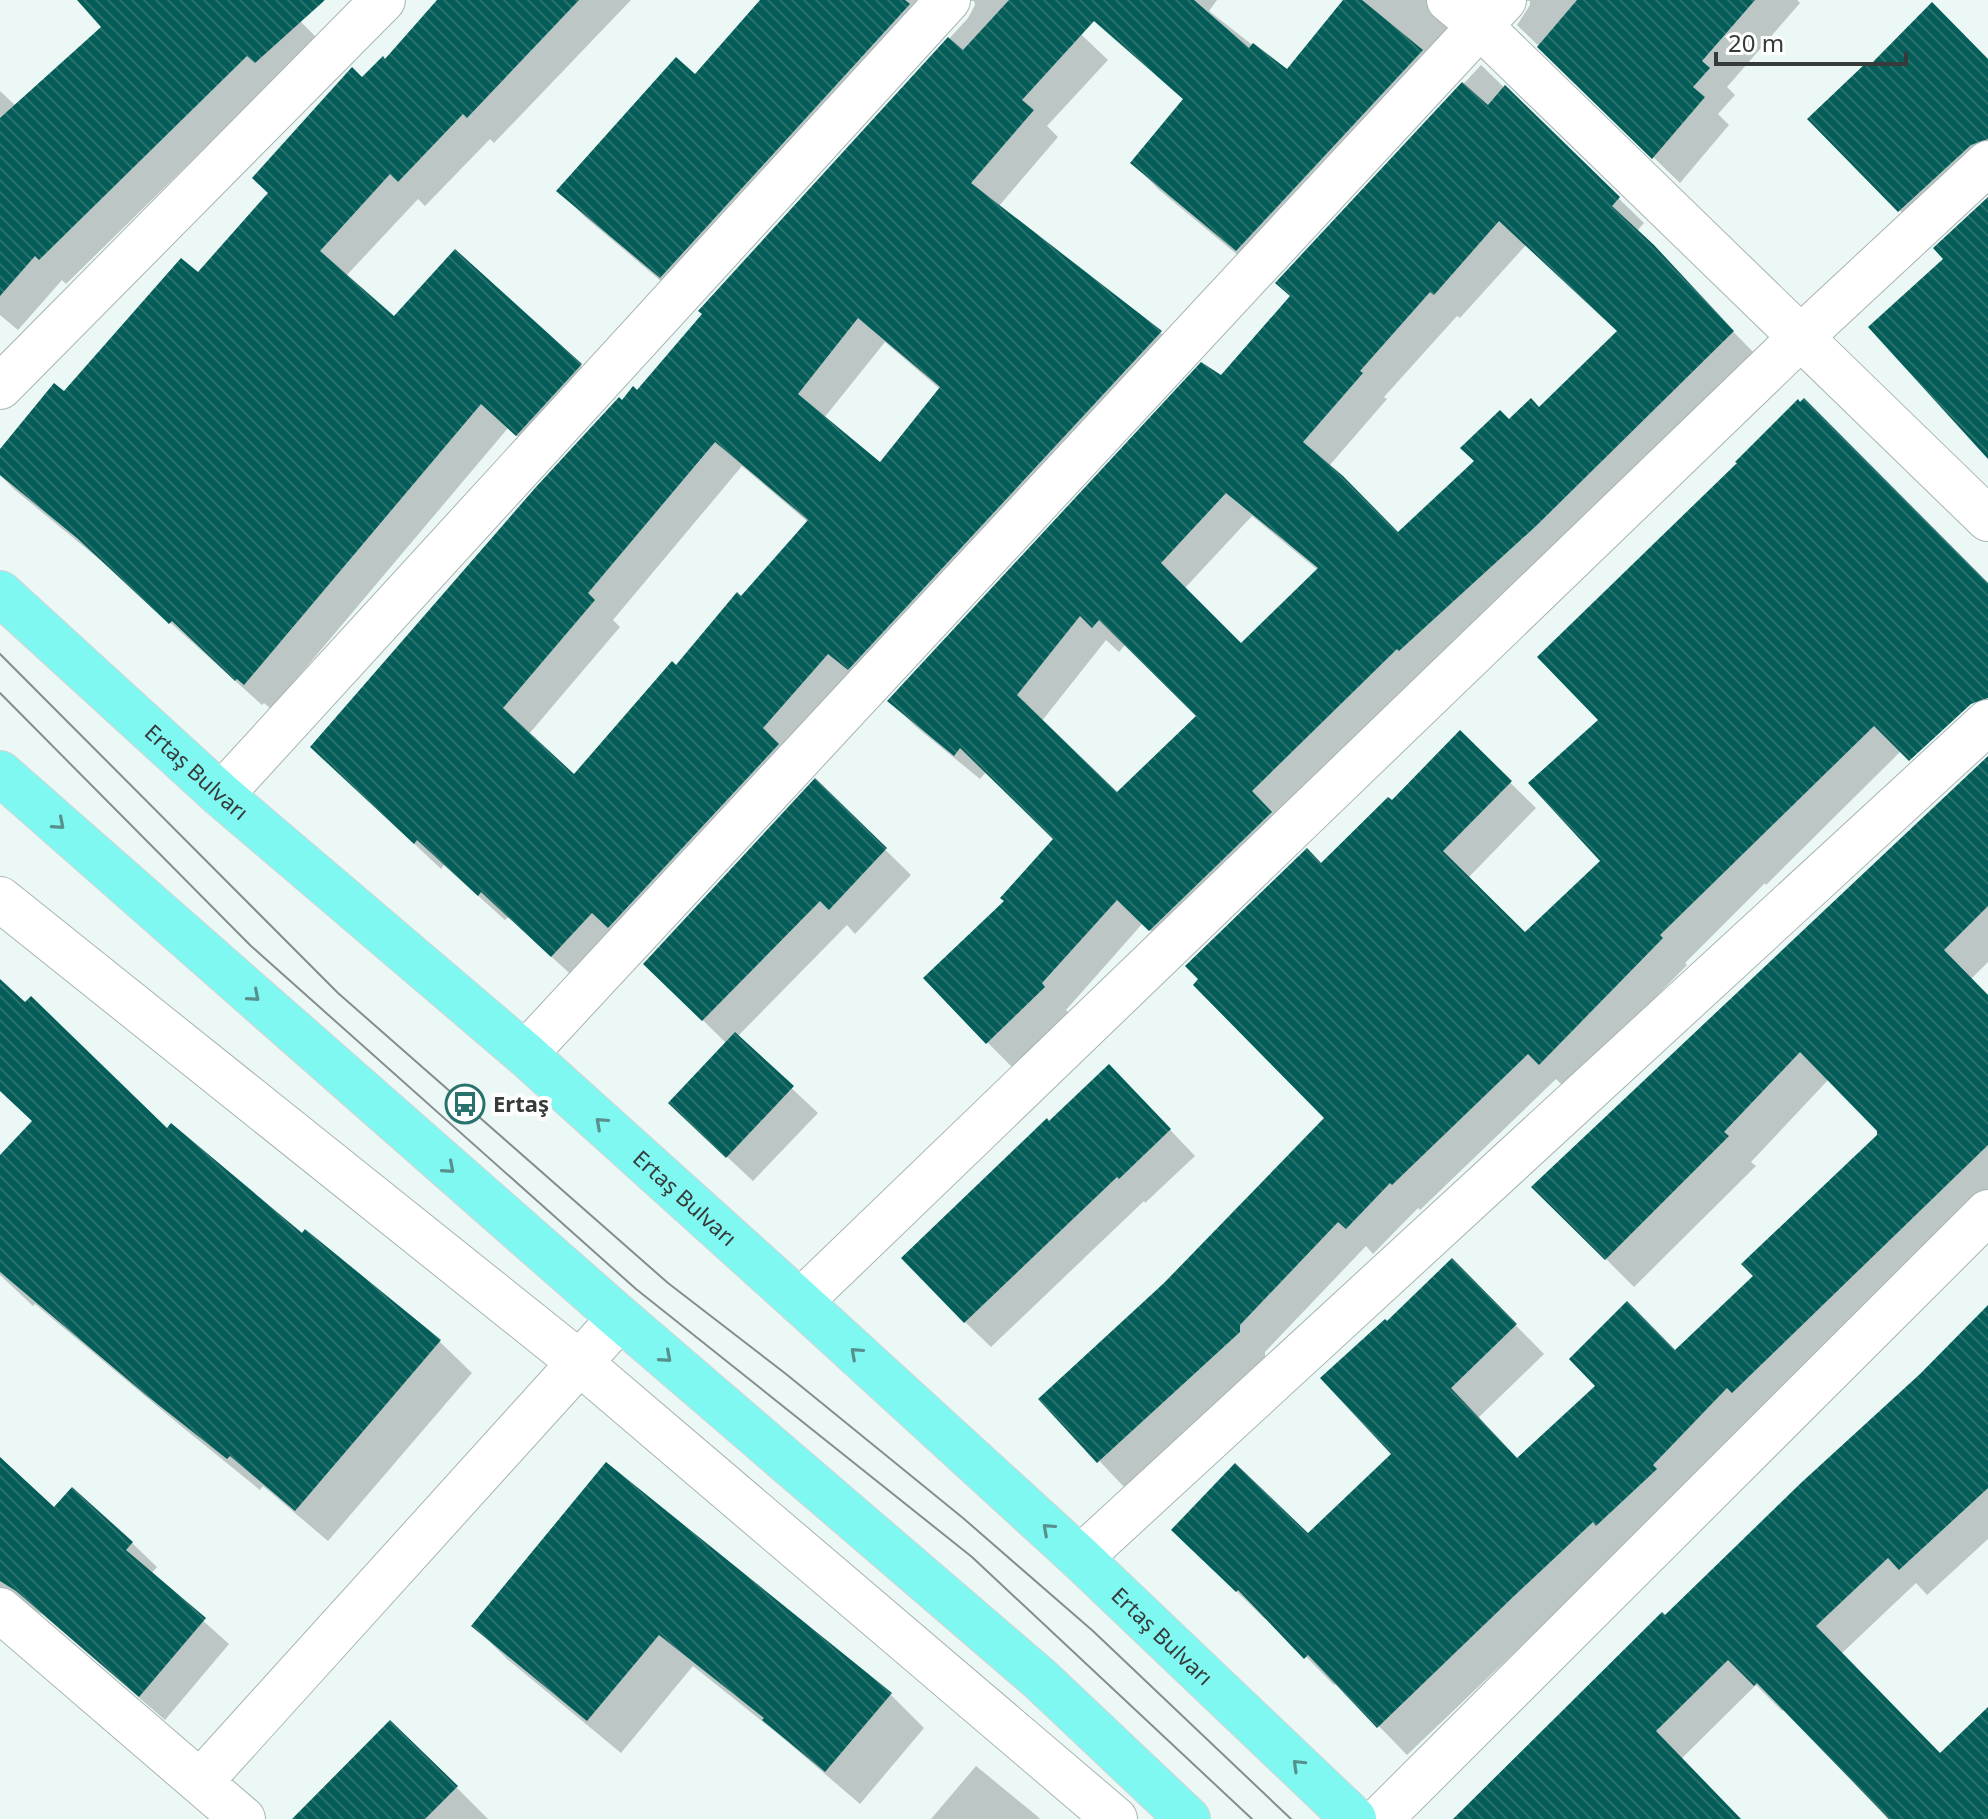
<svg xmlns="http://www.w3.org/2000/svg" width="1988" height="1819" font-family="'Noto Sans',sans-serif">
  <defs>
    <pattern id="building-back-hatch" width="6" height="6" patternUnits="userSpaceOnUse" patternTransform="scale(2)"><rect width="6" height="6" fill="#045d58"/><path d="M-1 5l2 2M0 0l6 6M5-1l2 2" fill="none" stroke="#2a726e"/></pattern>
  </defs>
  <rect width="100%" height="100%" fill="#ecf8f6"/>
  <!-- shadow -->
  <path fill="#0003" fill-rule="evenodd" d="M80,0H279L326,47L274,80L66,284L62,280L18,330L0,315V91L16,106L104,27Z
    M442,0H631L494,143L490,139L425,206L418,199L346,276L395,319L580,365L606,391L543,460L508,428L271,709L264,703L262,705L105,564L15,490L0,475V452L198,275L270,193L363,80L386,62Z
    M763,0H1045L1108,60L1047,126L1058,137L999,206L1161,333L1187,358L578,981L508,917L505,920L444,865L441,869L338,772L622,403L638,393L705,315L701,311L968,18L975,5L974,1H968L687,303L585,217L559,191L695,76ZM885,342L941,390L880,464L824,418ZM742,466L808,522L741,599L574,777L529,734L620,627L613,620Z
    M1086,0H1217L1209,11L1287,72L1346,0H1797L1800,3L1727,87L1735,95L1718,114L1729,125L1680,183L1517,25L1530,5V1H1524L1451,37L1263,276L1158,189L1133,163L1185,101L1081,7Z
    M1988,61V146L1925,236L1810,119Z
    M1481,65L1644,223L1636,232L1758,357L1175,955L1143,923L1066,1010L1069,1013L1012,1067L987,1042L1007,902L1056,839L986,772L980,779L915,726L890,701L1221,378L1291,297L1278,283ZM1526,245L1619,332L1539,409L1509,422L1477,462L1399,534L1329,466L1387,399L1384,397L1457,316L1460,318ZM1252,516L1319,571L1241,646L1184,589ZM1106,640L1119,652L1126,644L1198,716L1117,795L1041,722Z
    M1988,586V675L1901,751L1766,885L1765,883L1685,963L1687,965L1566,1089L1556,1079L1420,1210L1418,1208L1373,1254L1366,1246L1265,1352V1359L1125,1488L1041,1399L1165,1284L1327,1118L1322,865L1392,803L1460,733L1536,808L1468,878L1525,934Z
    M1988,759V962L1971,979L1988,997V1200L1407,1755L1337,1683L1334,1685L1267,1617L1265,1619L1202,1558L1308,1536L1394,1454L1387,1324L1452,1261L1544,1354L1478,1418L1518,1460L1675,1353L1756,1276L1879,1136V1130L1829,1079L1751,1162L1756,1166L1634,1287L1534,1187Z
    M815,781L911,875L855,934L847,925L737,1037L818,1113L753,1181L696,1128L727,1044L646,964Z
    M0,982L167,1131L302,1236L305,1232L440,1342L472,1373L328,1541L263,1486L260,1490L181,1426L35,1304L33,1306L0,1275V1158L34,1122L0,1091Z
    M1134,1092L1195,1156L1145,1203L1144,1201L991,1347L965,1322L1049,1123Z
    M1988,1308V1539L1927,1595L1916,1583L1841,1654L1940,1755L1988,1710V1819H1888L1785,1709L1782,1711L1756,1685L1681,1759L1739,1819H1471L1665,1617L1922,1375Z
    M0,1460L54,1510L132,1543L157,1567L151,1574L229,1644L165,1720L43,1615L33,1610L11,1591L7,1595L0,1589Z
    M474,1626L829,1643L891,1695L924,1728L860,1804L783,1738L693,1666L621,1753L507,1659Z
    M390,1723L457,1788L488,1819H294Z
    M976,1766L1037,1816L1040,1819H931Z"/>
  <!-- building -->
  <path fill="url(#building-back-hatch)" fill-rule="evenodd" d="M77,0H325L255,63L247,56L39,260L35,256L0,296V118L101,27Z
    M437,0H579L467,118L463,114L398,182L390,174L320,251L394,316L455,249L582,364L516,436L481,404L244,685L237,679L235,681L172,621L169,624L77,538L0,475V449L54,383L64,391L181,258L198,272L268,193L252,178L352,67L362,77L383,56L385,59Z
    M760,0H905L910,4L660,278L556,191L676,57L695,74Z
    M1009,0H1194L1249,48L1253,43L1287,69L1343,0H1362L1423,50L1236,251L1130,163L1183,99L1094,21L1022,100L1034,110L971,183L1162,331L848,670L828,654L763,728L779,744L608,928L592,913L551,957L481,892L478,896L417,840L414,844L310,747L536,487L619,397L622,400L633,386L637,390L702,314L698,311L948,37L963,50ZM858,318L940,387L880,462L798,394ZM715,442L808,520L741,596L737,592L676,665L672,661L574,774L503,708L595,600L588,593Z
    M1577,0H1755L1702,61L1710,68L1693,87L1705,97L1652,159L1537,47Z
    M1932,2L1988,59V139L1971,145L1898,212L1807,119L1867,62L1870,65Z
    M1462,82L1488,105L1505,85L1620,197L1612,206L1654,245L1734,331L1536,526L1399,651L1397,649L1252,791L1272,812L1149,931L1117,900L1042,983L1045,987L986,1044L923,978L1004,901L1000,898L1053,839L960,748L954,756L887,701L1201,362L1221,375L1290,296L1275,283ZM1499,221L1617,331L1539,407L1531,398L1509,419L1500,410L1460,448L1474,461L1398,532L1343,476L1303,442L1363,373L1360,371L1430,292L1434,295ZM1226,493L1318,568L1241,643L1161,563ZM1080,616L1092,628L1099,620L1196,716L1117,792L1017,695Z
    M1988,197V459L1868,327L1943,259L1933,248Z
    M1804,398L1988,583V698L1971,704L1909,761L1874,726L1660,935L1663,938L1539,1065L1528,1054L1392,1185L1390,1183L1346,1229L1338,1222L1240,1325V1332L1097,1463L1038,1399L1164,1283L1324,1118L1193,985L1198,979L1185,966L1307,848L1321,863L1388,797L1392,800L1460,730L1512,781L1443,851L1525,932L1600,861L1528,783L1598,720L1537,657L1737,463L1735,462L1798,399L1800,402Z
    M1988,756V906L1944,950L1988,995V1145L1732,1393L1727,1388L1653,1465L1657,1469L1596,1526L1593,1522L1513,1597L1377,1728L1308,1655L1304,1659L1238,1590L1236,1592L1171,1530L1235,1463L1308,1533L1391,1454L1320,1378L1385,1319L1387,1321L1452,1258L1517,1324L1451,1388L1517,1458L1595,1386L1569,1359L1627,1301L1675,1350L1753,1276L1741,1264L1877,1135V1131L1800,1052L1724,1132L1729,1136L1605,1260L1531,1187Z
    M815,778L887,848L829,910L820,901L702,1021L643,964Z
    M0,979L25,1002L31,996L167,1128L171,1123L302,1233L305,1229L441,1340L295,1511L230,1456L227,1459L146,1395L0,1272V1155L32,1121L0,1091Z
    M735,1032L794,1086L726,1158L668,1103Z
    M1109,1064L1171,1129L1119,1179L1117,1177L964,1323L901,1258L1047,1118L1049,1121Z
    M1988,1305V1488L1899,1570L1888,1558L1816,1626L1940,1753L1988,1707V1819H1889L1757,1683L1754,1686L1728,1660L1656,1731L1741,1819H1453L1662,1612L1665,1615L1802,1482L1920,1374Z
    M0,1457L54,1507L72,1487L133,1542L126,1550L206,1618L139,1697L16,1591L0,1581Z
    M606,1462L892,1693L825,1772L762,1720L764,1718L659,1635L587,1721L471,1626Z
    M390,1720L458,1786L425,1819H292Z"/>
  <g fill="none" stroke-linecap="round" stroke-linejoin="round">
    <!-- minor casing -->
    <g stroke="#a8b4b2" stroke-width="46">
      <path id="minor" d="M1449,0L1480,26L1988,519
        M0,387L383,0
        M221,795L948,0
        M0,899L580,1363L1115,1819
        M525,1054L1504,0
        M800,1302L1802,336L1988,163
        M1080,1558L1988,722
        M0,1610L243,1819
        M200,1782L620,1318
        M1380,1819L1988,1212"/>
    </g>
    <!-- primary casing -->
    <g stroke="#d3d4d4" stroke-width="46">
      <g id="primary">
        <path id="s1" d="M0,593L221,795L525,1054L800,1302L1080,1558L1354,1819"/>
        <path d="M0,773L620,1318L1040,1679L1188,1819"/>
      </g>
    </g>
    <!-- minor -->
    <use href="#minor" stroke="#fff" stroke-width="44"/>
    <!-- primary -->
    <use href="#primary" stroke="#7ff8f1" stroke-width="44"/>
    <!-- tram -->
    <path stroke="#868d8c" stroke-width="2" d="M0,654L338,993L668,1283L786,1374L963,1518L1093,1631L1291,1819
      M0,693L251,946L636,1289L972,1557L1252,1819"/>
  </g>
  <!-- one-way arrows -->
  <defs><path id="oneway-chevron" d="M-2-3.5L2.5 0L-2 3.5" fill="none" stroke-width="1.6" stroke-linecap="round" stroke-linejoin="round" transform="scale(2)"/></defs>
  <g stroke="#57908c">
    <use href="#oneway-chevron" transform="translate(59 824) rotate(41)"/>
    <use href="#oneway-chevron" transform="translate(254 996) rotate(41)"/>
    <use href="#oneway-chevron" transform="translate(601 1123) rotate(-138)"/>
    <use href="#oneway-chevron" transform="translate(449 1168) rotate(41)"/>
    <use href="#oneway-chevron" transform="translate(856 1353) rotate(-138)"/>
    <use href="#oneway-chevron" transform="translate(666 1357) rotate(41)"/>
    <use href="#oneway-chevron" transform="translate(1048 1529) rotate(-138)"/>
    <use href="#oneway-chevron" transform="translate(1298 1765) rotate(-136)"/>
  </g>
  <!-- icons -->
  <defs>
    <g id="bus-ring" transform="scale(2)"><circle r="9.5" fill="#fff" stroke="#28716c" stroke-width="1.5"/><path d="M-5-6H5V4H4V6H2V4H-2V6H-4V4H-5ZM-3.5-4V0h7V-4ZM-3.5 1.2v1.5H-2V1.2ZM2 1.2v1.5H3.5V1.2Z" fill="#28716c"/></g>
  </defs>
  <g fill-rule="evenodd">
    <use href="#bus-ring" x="465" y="1104"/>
  </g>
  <g text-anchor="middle" stroke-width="8" stroke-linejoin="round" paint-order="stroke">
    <!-- street labels -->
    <g font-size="22" fill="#363a3a" stroke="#fff">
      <text dy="8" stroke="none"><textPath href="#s1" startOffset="266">Ertaş Bulvarı</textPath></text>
      <text dy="8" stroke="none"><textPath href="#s1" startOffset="914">Ertaş Bulvarı</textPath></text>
      <text dy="8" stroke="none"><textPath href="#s1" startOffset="1562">Ertaş Bulvarı</textPath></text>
    </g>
    <!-- poi labels -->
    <g font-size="22" font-weight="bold" fill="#363a3a" stroke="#fff" text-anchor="start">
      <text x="493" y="1112">Ertaş</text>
    </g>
  </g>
  <!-- scale -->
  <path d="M1716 52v12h190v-12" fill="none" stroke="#363a3a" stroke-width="4"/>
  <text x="1728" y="52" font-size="24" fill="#363a3a" stroke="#ffffff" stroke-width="6" paint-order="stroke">20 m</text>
</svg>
